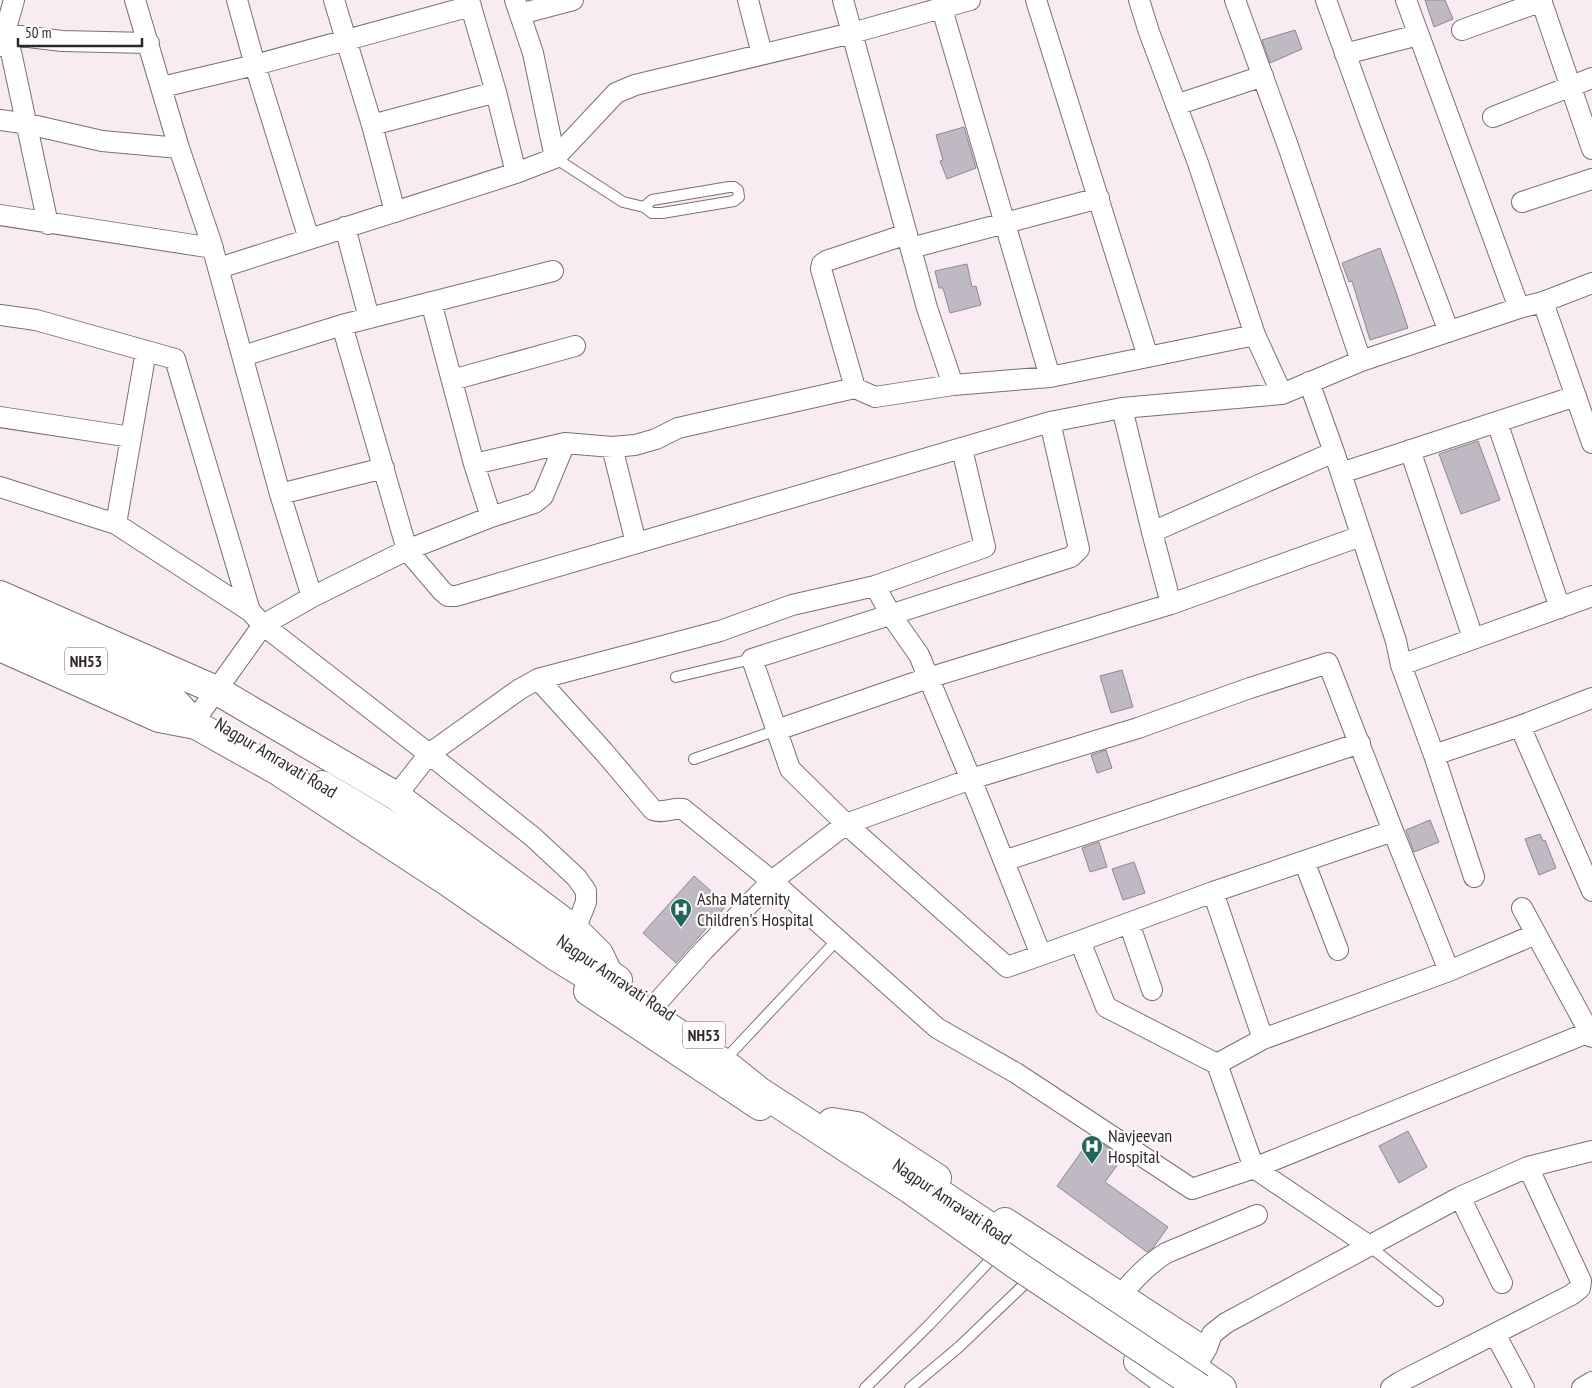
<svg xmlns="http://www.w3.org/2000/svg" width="1592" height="1388" font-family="'PT Sans Narrow',sans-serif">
  <rect width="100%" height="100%" fill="#f8ebf2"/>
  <!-- building -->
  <path fill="#bfb9c3" stroke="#8e8892" d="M1425,0H1445L1453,19L1434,27Z
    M1295,30L1302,49L1270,63L1262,40Z
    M964,127L976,168L947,179L940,161L943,160L936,135Z
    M1380,248L1395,289L1408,328L1370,340L1352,281L1349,282L1342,263Z
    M967,264L972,287L976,286L981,305L950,313L943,288H939L935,271Z
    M1478,441L1500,500L1461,514L1439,454Z
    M1122,670L1133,707L1111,713L1100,676Z
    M1106,750L1112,768L1097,773L1091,755Z
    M1430,820L1439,842L1414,852L1406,830Z
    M1540,834L1543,841L1545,840L1556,868L1539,875L1525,839Z
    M1099,842L1107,867L1090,872L1082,848Z
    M1134,862L1145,893L1123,900L1112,869Z
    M694,876L727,905L676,963L643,933Z
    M1408,1131L1427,1167L1399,1183L1379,1146Z
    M1092,1137L1123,1157L1105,1182L1168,1227L1153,1248L1147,1252L1057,1186Z"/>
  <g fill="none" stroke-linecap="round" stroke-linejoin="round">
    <!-- lane casing -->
    <g stroke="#7b7075" stroke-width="12">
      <path id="lane" d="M555,158L623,202L644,207
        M729,187H734L738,190L739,197L734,201L662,213H652L644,207L652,200Z
        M676,677L752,659
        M694,759L777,730
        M732,1052L837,940
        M1368,1245L1438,1301
        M865,1388L929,1325L997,1253
        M910,1388L959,1347L1033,1276"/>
    </g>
    <!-- street casing -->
    <g stroke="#7b7075" stroke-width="22">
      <path id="street" d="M135,0L179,148L211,242L280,494L312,597
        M237,0L255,65L309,239
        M334,0L372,125L395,212
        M469,0L496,92L516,173
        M515,0L533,53L555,158
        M748,0L762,54
        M843,0L927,308L953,385
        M1036,0L1148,357
        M1139,0L1149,32L1198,163L1255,335L1282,394
        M1235,0L1288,146L1361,361
        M1326,0L1370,122L1449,332
        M1406,0L1519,308
        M1541,0L1592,149
        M942,9L1050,377
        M520,14L573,0
        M1462,30L1542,1
        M4,34L62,41L149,43
        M2,39L8,44L11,52L48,224
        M1,46L14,0
        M1345,54L1418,35
        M162,87L255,65L471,6
        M1176,105L1263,76
        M1493,117L1592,78
        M0,120L28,124L102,141L179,148
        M372,125L496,92
        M1522,202L1592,179
        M0,215L213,248
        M345,227L369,318
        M911,248L1099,198
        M219,268L516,173L555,158L616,93L635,85L852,33L970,0
        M1543,302L1592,443
        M0,315L36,320L175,359L250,611
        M342,325L553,271
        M146,351L116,524L250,611L263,625L429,754L396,796
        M243,356L342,325L407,550L491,517L474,464L431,302
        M452,380L575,346
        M1309,382L1334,452L1396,641L1401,665L1434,755L1474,877
        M855,388L821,269L822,264L826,261L907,234
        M0,417L131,437
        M1050,422L1079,549L1071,557L752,659L790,769L846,824L971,779L1138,728L1250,688L1328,663L1393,831L1449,971L1536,934
        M1497,422L1560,608
        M612,447L636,543
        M1410,450L1473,638
        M474,464L565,443L612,447L635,445L656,439L678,428L855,388L875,397L953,385L1050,377L1255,335
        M1341,473L1576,396
        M0,487L116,524
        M280,494L384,468
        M491,517L534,503L543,496L565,443
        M1152,532L1334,452
        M875,586L891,615L919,655L982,806L1041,955L1080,941L1106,1007L1217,1064L1254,1168L1368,1245
        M1171,604L1361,536
        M1401,665L1592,596
        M538,679L604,752L653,810C663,814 673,807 683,809L772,881L846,824L1007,967L1041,955
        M1592,698L1520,726L1592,891
        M200,713L263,625L312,597L407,550L442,591L448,596H456L1050,422L1122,408L1282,394L1361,361L1519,308L1543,302L1592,283
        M777,730L928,678L1171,604L1152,532L1122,408
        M1434,755L1520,726
        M1393,831L1213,892L1263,1039L1449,971
        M1004,861L1360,743
        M1304,861L1338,950
        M1522,908L1592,1037
        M1129,923L1152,990
        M575,930L586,902V891L577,878L533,837L429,754L520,689L538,679L720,631L792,605L875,586L985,547L962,449
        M1080,941L1213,892
        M655,1005L704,950L772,881L937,1028L1016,1073L1192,1189L1254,1168L1592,1031
        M1217,1064L1263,1039
        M1460,1197L1502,1283
        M1120,1296C1134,1279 1147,1265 1166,1253L1257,1215
        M1495,1334L1524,1388
        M1197,1365L1207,1348L1212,1334L1226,1323L1460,1197L1528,1167L1592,1151
        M1391,1388L1400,1382L1571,1295L1580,1288L1581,1281L1528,1167
        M1582,1388L1592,1382"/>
    </g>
    <!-- secondary casing -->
    <g stroke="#7b7075" stroke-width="30">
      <path id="secondary" d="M0,595L216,690L396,796L575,930L599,954L608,973
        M832,1122L857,1126L937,1178
        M1005,1222L1193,1344L1197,1348V1354L1191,1365"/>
    </g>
    <!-- primary casing -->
    <g stroke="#7b7075" stroke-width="30">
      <path id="primary" d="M322,785L376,817L496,895L618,980
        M588,991L760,1106
        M906,1171L1010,1240L1044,1265L1222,1388
        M1138,1361L1175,1388"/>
    </g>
    <!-- highway casing -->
    <g stroke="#7b7075" stroke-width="30">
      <path id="highway" d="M0,622L173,700L196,725L278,771L445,880L555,956L630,1002L724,1063L759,1091L911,1190
        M0,647L159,718L196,725"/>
    </g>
    <!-- lane -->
    <use href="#lane" stroke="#fff" stroke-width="10"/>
    <!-- street -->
    <use href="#street" stroke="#fff" stroke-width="20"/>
    <!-- secondary -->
    <use href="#secondary" stroke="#fff" stroke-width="28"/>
    <!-- primary -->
    <use href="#primary" stroke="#fff" stroke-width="28"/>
    <!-- highway -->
    <use href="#highway" stroke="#fff" stroke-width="28"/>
    <!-- highway-bridge casing -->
    <g stroke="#7b7075" stroke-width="30" stroke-linecap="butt">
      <path id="highway-bridge" d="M911,1190L1015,1264L1200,1388"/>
    </g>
    <!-- highway-bridge -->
    <use href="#highway-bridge" stroke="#fff" stroke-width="28"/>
  </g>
  <!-- icons -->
  <defs>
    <g id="hospital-pin" transform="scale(1.125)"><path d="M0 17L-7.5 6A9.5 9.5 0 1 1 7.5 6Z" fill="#216659" stroke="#fffcfd"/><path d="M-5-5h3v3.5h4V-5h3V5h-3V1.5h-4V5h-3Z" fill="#fff"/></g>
  </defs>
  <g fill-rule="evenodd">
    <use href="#hospital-pin" x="681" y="909"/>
    <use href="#hospital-pin" x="1092" y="1146"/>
  </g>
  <g text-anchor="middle" stroke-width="4.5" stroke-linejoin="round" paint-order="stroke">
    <!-- shield labels -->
    <g fill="#fffcfd" stroke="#6c686a" stroke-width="1">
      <rect x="65" y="647.5" width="42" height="27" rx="4"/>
      <rect x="683" y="1021.5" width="42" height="27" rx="4"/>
    </g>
    <g font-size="16" font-weight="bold" fill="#2d292b">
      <text x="86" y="667">NH53</text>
      <text x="704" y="1041">NH53</text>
    </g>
    <!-- street labels -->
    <g font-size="18" fill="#2d292b" stroke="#fffcfd">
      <text transform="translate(276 758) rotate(31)" y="6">Nagpur Amravati Road</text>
      <text transform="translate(616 978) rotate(34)" y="6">Nagpur Amravati Road</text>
      <text transform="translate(952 1202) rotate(34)" y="6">Nagpur Amravati Road</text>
    </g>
    <!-- poi labels -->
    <g font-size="18" fill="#2d292b" stroke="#fffcfd" text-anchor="start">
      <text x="697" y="905">Asha Maternity<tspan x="697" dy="21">Children's Hospital</tspan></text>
      <text x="1108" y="1142">Navjeevan<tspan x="1108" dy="21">Hospital</tspan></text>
    </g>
  </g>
  <!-- scale -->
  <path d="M18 38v8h124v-8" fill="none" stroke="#2d292b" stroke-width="2.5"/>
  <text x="25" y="38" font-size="15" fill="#2d292b" stroke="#fffcfd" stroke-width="4" paint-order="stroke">50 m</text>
</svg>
